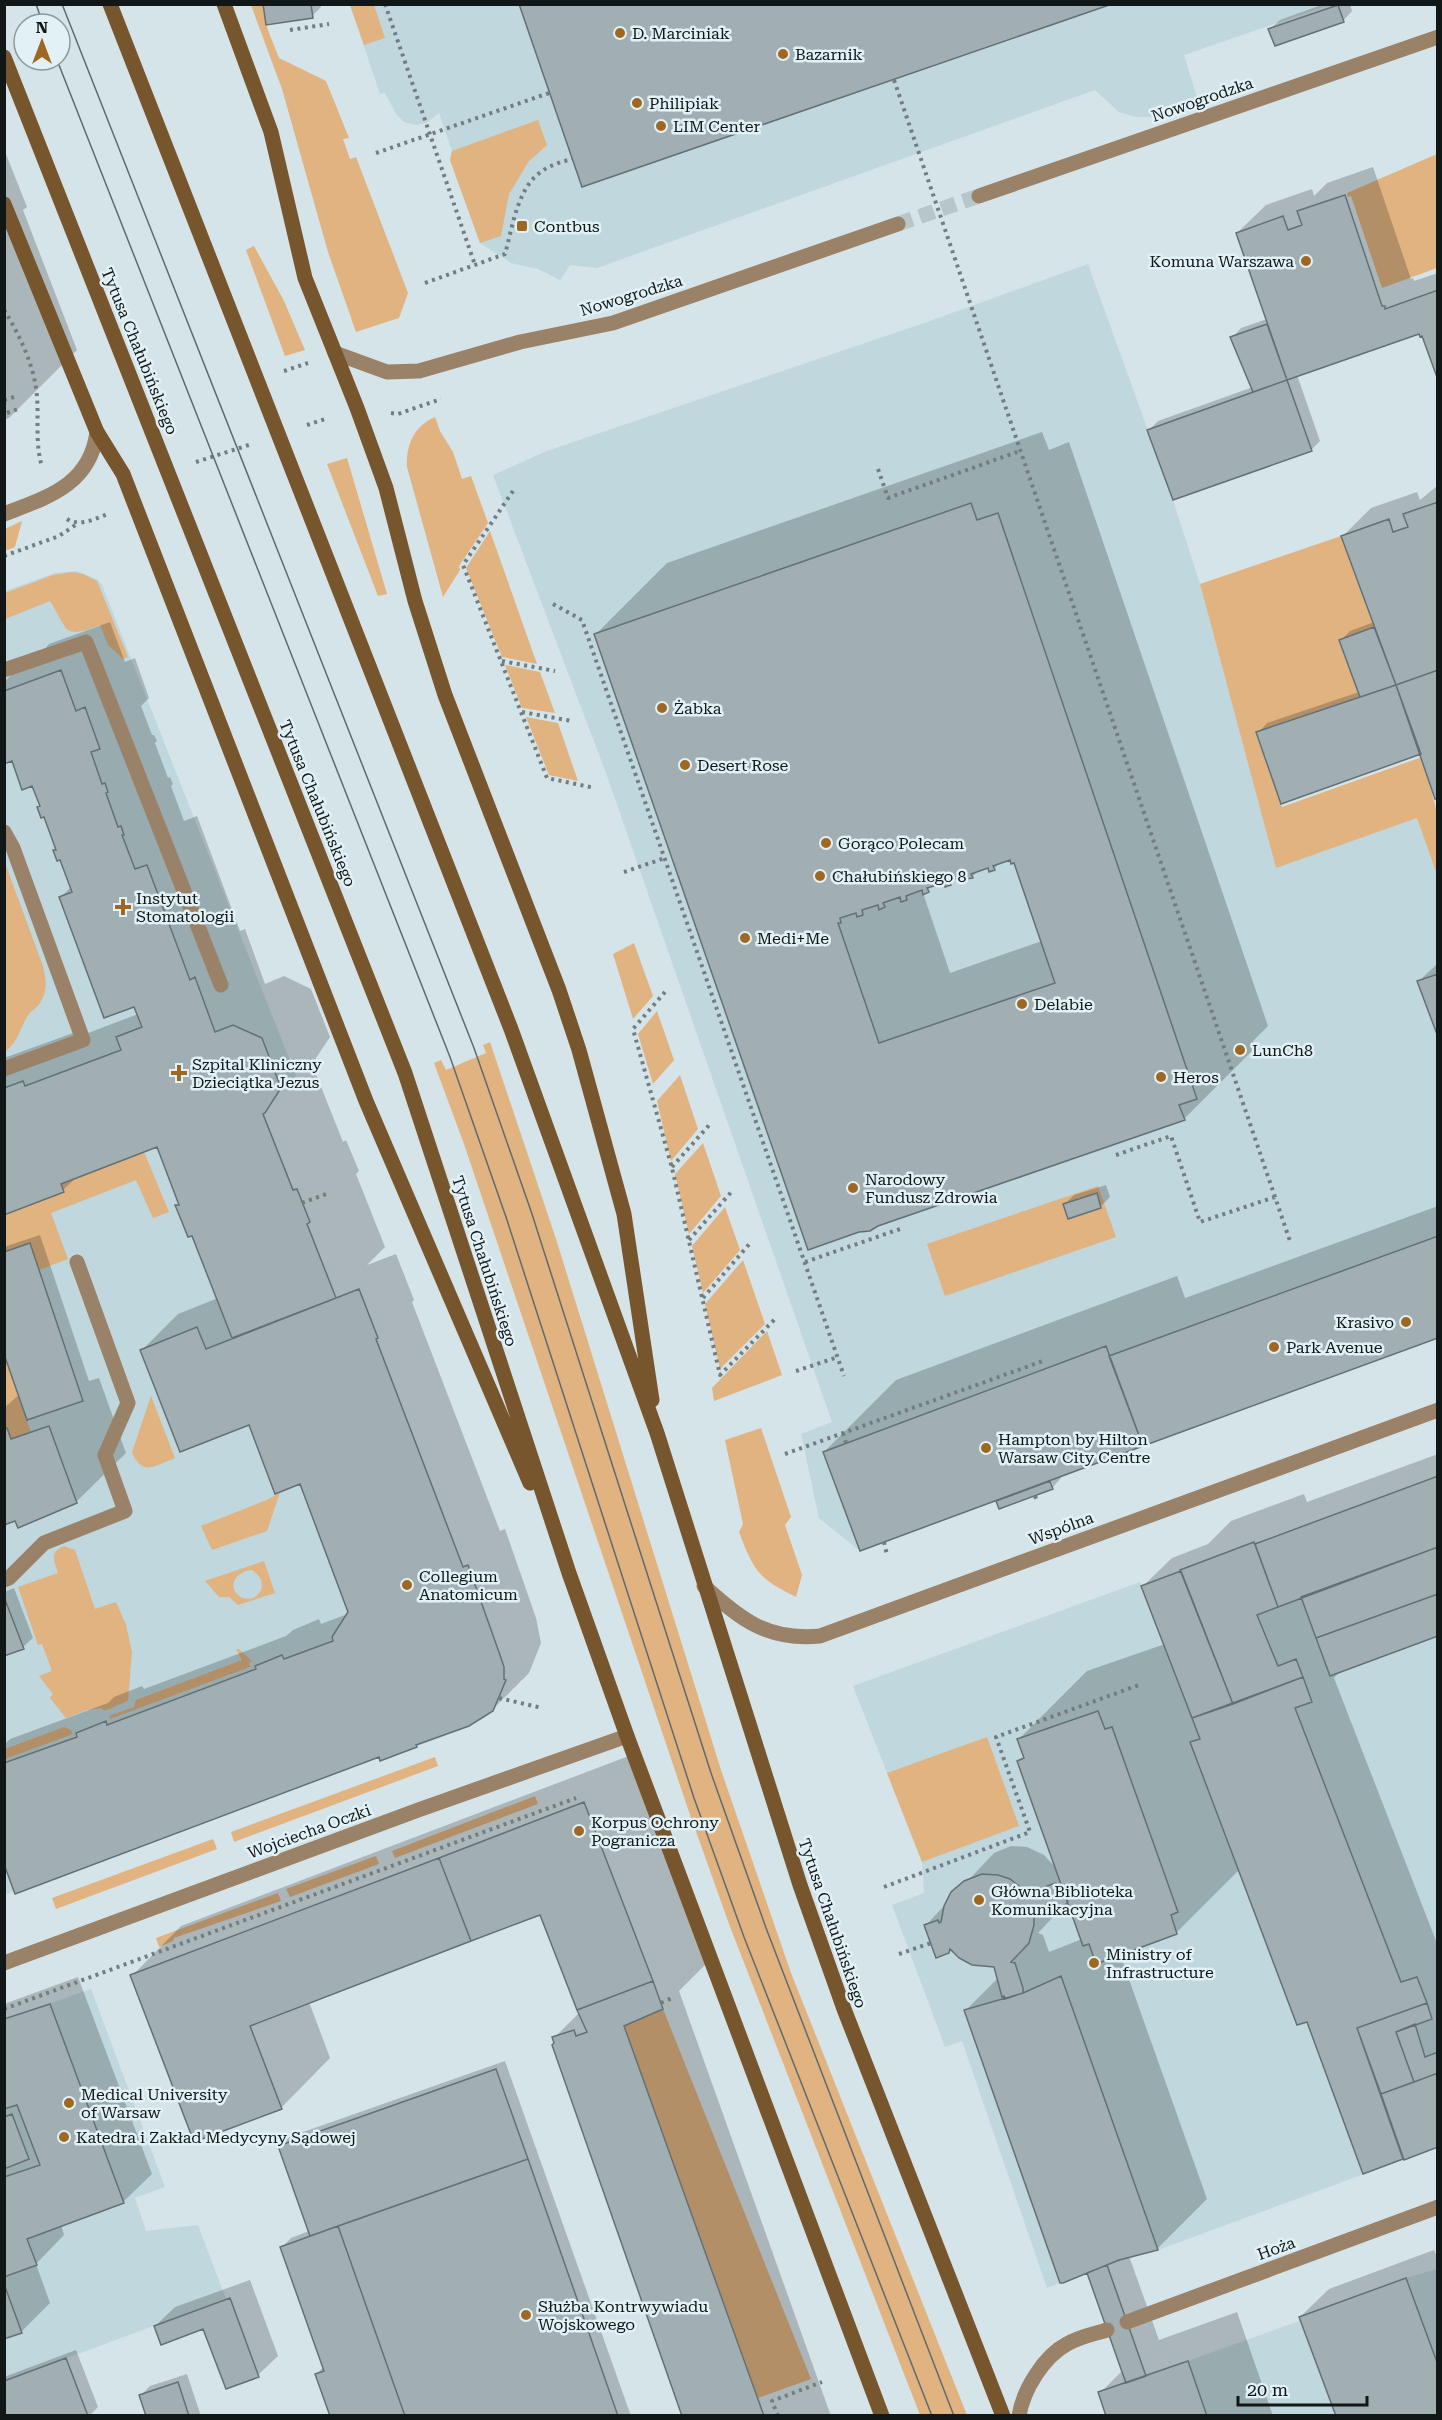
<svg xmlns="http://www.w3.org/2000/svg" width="1442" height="2420" font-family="'Roboto Serif',serif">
  <rect width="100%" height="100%" fill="#d5e4e8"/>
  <!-- built -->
  <path fill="#bfd7dd" d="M350,5H1329L1184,55L1198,101L1164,113L1151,117H1136L1119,112L1095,90L597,268L570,265L560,280L538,269L511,263L480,243L450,160L452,151L439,113L426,123L415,125L404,122L396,114L385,93L380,94Z
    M1088,264L1173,500L1200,584L1276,867L1417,818L1437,875V1338L860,1551L819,1518L801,1434L832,1422L606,773L493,475L547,451L927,322Z
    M77,571L98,580L102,585L298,1081L281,1088L263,1114L293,1190L297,1189L310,1222L307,1224L336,1297L359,1289L378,1338L376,1339L463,1567L468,1565L482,1602L480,1604L500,1655L504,1667V1679L506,1680L493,1711L469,1726L380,1761L379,1758L15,1894L14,1891L5,1895V591L55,573Z
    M1437,1476V2147L1158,2250L1107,2265L1146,2376L1299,2321V2317L1406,2278L1437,2269V2415H1106L1126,2383L1087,2273L1047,2288L962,2041L945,2047L892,1905L924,1893L922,1862L853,1686L1140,1582L1142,1586Z
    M91,1989L165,2187L135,2198L146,2231L198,2225L226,2299L5,2381V2019Z"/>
  <!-- green -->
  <path fill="#e0b381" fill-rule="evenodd" d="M251,5H263L266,25L279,58L326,81L349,138L343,139L350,159L356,157L408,293L399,318L356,332L328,252L282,89Z
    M350,5H374L385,38L364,45Z
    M538,120L547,145L529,161L509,194L501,236L480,243L450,160L452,151Z
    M1437,154V268L1382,288L1351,196L1348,197L1347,193Z
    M254,246L284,301L305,350L285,356L246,250Z
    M435,417L440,431L453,452L462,479L471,476L488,523L459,566L460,570L443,597L407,467C406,445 414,426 435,417Z
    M347,458L387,594L378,596L327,464Z
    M22,521L15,547L5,551V529Z
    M490,531L537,664L502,657L466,568Z
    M1341,536L1374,627L1339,640L1360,697L1256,733L1282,807L1422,757L1437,812V875L1417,818L1276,868L1200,584Z
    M72,572L83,574L97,581L128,657L123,659L108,645L100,625C63,639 69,632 50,601L5,619V593L53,575Z
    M505,665L540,672L555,713L522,708Z
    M526,717L558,723L578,781L549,775Z
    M5,863L43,966C46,979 48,991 40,1003C37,1008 30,1011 27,1017C18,1032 20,1039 5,1052Z
    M634,943L653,996L633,1019L613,954Z
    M657,1011L674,1060L653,1084L638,1034Z
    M490,1042L556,1239L721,1770L791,1973L967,2415H920L729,1924L688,1809L464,1144L434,1063L441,1060L446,1070L486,1053L483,1045Z
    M680,1075L698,1129L671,1161L657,1101Z
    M703,1143L721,1196L689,1234L675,1174Z
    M144,1152L169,1212L153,1218L136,1180L51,1213L68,1259L39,1270L30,1243L5,1252V1215L64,1192L61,1184Z
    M1098,1186L1116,1237L945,1296L927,1244Z
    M725,1207L740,1250L703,1293L692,1246Z
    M743,1260L765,1324L720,1369L705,1304Z
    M767,1331L782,1375L714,1401L712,1388Z
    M4,1354L31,1432L11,1439L7,1429H5Z
    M151,1396L175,1458C155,1466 142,1477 132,1452Z
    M761,1428L791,1517L785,1525L802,1575L796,1597C758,1578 754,1571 739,1532L743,1524L725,1440Z
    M280,1492L267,1531L212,1550L201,1526L269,1499Z
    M64,1546L75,1550L95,1609L116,1602L126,1625L132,1652L128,1701L104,1711L102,1708L87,1710L66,1718L50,1698L53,1694L39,1676L52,1671L42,1644L38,1645L18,1587L58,1573C54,1561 49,1552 64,1546Z
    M264,1561L275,1593L238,1605L229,1597H219L205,1581ZM252,1570C275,1585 253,1608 238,1595C226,1583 239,1571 252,1570Z
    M236,1649H239L252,1661L249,1663L250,1667L110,1719L109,1716L134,1707L136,1700L242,1660Z
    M64,1727L71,1730L73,1734L5,1759V1749Z
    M987,1737L1019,1826L922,1862L887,1773Z
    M435,1757L438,1766L234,1842L231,1832Z
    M535,1796L538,1804L395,1858L392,1851Z
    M213,1839L217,1849L56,1909L52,1898Z
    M376,1856L379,1864L290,1897L286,1889Z
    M278,1893L281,1901L174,1938L173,1941L159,1947L156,1938Z
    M663,2009L811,2379L758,2398L624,2026Z"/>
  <!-- shadow -->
  <path fill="#0003" fill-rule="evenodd" d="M265,4H321V7L312,16Z
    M1324,4H1350L1352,11L1343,21L1270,29L1280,20Z
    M4,149L27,207L23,210L77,350L9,418L4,420Z
    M1373,167L1411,279L1413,278L1414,281L1438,273V376L1423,334L1420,332L1297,375L1320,441L1311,450L1149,430L1158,421L1253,387L1232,338L1241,328L1267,319L1237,233L1266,205L1312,189L1314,196L1327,183Z
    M1042,432L1049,450L1069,442L1268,1026L1253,1041L1255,1048L1184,1119L877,1224L869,1229L809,1248L596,634L667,563ZM1011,858L1015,862L1042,941L950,973L923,893L935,884L944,881L950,884L957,876L967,873L972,877L980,869L988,866L994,869L1001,861Z
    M1438,485V808L1422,752L1258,733L1267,723L1359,692L1341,640L1350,631L1374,622L1343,536L1371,508L1417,492L1420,500Z
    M110,622L125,662L135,658L149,698L141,706L152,735H154L157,741L155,743L168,778L170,777L173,784L171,786L184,821L197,816L240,931L245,929L265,984L284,976L311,989L330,1037L312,1064L343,1142L346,1140L359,1171L356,1174L385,1247L367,1265L396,1254L414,1300L412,1302L500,1531L505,1529L536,1618L541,1643L529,1673L492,1710L420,1742L416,1746L4,1860V1745L10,1739L108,1703L114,1697L142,1686L144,1689L286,1636L293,1630L319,1619L321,1624L350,1613L301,1482L250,1423L142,1350L178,1314L218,1298L193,1234L177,1206L180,1203L158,1145L78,1176L63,1190L4,1213V1058L73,1033L75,1038L138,1014L135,1005L61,897L71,887L33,784L13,759L4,762V682L33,653L45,649L49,644Z
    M1438,963V1032L1419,981Z
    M1106,1185L1110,1197L1101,1206L1065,1204L1074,1195Z
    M1438,1206V1336L1060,1476L1061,1478L1052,1488L1000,1507L997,1499L825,1451L896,1380L1177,1276L1185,1298ZM1048,1474L1053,1485H1049L1046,1475Z
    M40,1235L89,1381L99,1378L126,1453L76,1502L4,1523V1408L20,1394L4,1349V1247Z
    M1438,1454V1636L1341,1670L1334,1678L1438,1946V2146L1364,2173L1307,2020L1240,1869L1176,1933L1120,1954L1207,2199L1157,2249L1129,2256L1159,2340L1237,2312L1273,2416H1108L1100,2393L1123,2370L1088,2271L966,2010L998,1978L995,1966L951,1948L948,1952L926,1925L994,1853L1011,1846L1027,1847L1044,1855L1058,1870L1019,1761L1025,1755L1019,1739L1087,1671L1165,1644L1143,1586L1172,1558L1208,1544L1231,1521L1304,1494L1307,1502ZM1068,1900L1082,1939L1049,1952L1043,1935L1038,1933L1057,1913L1059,1906Z
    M14,1588L33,1638L23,1647L4,1654V1592Z
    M634,1754L712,1958L679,1991L831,2416H683L554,2038L580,2012L541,1914L309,2002L330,2058L281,2108L132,1976L181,1926Z
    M78,1977L152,2174L123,2202L61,2225L64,2235L36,2264L50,2303L22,2331L4,2338V2004Z
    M505,2061L631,2416H331L317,2374L324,2366L282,2247L291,2238L309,2231L279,2146L289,2137Z
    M1434,2250L1438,2259V2416L1300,2317L1329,2289Z
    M250,2280L278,2356L258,2375L204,2327L155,2326L175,2307Z
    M76,2350L98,2407L89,2416H4V2377Z
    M187,2374L201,2416H147L140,2396L150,2386Z"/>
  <!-- building -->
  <path fill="#a1afb3" stroke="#647174" stroke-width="1.5" fill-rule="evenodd" d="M263,4H311L313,18L266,25Z
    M519,4H1112L582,187Z
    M1338,5L1344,22L1275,46L1268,29Z
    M1345,195L1382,306H1385V309L1438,290V380L1422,336L1420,337L1419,334L1287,380L1236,233L1283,216L1288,230L1302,225L1297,211Z
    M1267,324L1287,380L1253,392L1230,337Z
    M1287,380L1312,451L1173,500L1147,430Z
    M1438,502V670L1396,685L1341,536L1389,519L1393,532L1408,527L1403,514Z
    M971,503L977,520L998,513L1197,1099L1179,1105L1185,1120L878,1226L870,1231L859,1232L808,1250L594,634ZM1010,860L1011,864L1014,863L1055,983L879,1043L838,923H841L840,918L856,913L857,917L863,915L862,910L878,905L879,910L885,907L883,903L900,897L901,902L907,900L906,896L922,890L923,895L929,892L927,888L944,883L945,887L951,885L949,881L966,875L967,879L973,878L971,874L988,868L989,872L995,870L993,866Z
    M1374,627L1396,685L1360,697L1339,640Z
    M61,670L76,711L85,707L100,749L91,752L102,784L105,783L108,792L106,793L118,827L121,826L124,835H122L135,869L147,865L190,980L195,977L215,1032L233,1025L262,1038L281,1088L265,1113L263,1114L293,1190L297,1189L310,1222L307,1224L336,1298L232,1338L192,1236L188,1237L182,1222L175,1205H179L157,1147L61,1184L64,1192L4,1215V1088L23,1081L25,1086L121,1050L116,1037L142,1027L134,1007L104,1018L59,897L72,892L60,860L57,861L53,850H56L44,817L41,818L37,807L40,806L32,786L22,790L12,761L4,764V691Z
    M1438,670V798L1435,799L1396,685Z
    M1396,685L1421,754L1281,804L1256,732Z
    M1438,974V1037L1417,981Z
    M1097,1193L1101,1208L1068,1219L1063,1204Z
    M1438,1236V1338L1143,1446L1109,1356Z
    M30,1243L83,1401L27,1420L4,1354V1252Z
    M359,1289L378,1338L376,1339L463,1567L468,1565L500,1655L504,1667V1679L506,1680L493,1711L469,1726L416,1745L417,1747L380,1761L379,1757L15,1894L4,1864V1763L77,1737L76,1733L106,1721L107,1725L256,1669L255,1666L282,1655L284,1659L333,1641L332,1637L348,1612L300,1484L275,1494L249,1425L180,1452L140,1350L197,1327L206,1349Z
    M1106,1346L1143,1446L860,1551L823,1452Z
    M49,1426L77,1503L18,1528L15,1521L4,1525V1429L7,1428L11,1439Z
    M1438,1476V1547L1278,1607L1255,1544Z
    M1050,1481L1053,1489L999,1509L996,1501Z
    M1254,1542L1278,1607L1257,1615L1278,1666L1296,1659L1303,1677L1233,1704L1180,1570Z
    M1438,1547V1594L1316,1638L1301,1597Z
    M1181,1571L1233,1704L1192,1718L1141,1586Z
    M1438,1594V1636L1330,1676L1316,1638Z
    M4,1597L24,1649L4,1656Z
    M1303,1677L1312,1702L1295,1708L1401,1982L1417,1977L1427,2003L1357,2028L1403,2159L1363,2174L1307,2022L1297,2025L1190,1742L1200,1739L1192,1718Z
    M1098,1711L1105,1729L1112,1727L1178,1912L1171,1915L1177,1934L1096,1964L1089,1944L1083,1946L1017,1761L1024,1758L1017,1739Z
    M584,1802L653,1981L577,2010L540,1915L471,1941L439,1858Z
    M439,1858L471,1941L250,2026L282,2109L194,2142L130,1975Z
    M982,1874L998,1875L1010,1879L1023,1889L1027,1897L1030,1895L1029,1893L1055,1883L1057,1885L1061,1884L1068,1902L1064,1906L1034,1915V1925L1029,1943L1011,1962L1015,1963L1023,1988V1993L1005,1999L1004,1996L1002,1997L994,1967L972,1965L959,1958L950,1949L949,1953L936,1958L924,1925L938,1920L939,1923L941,1922L944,1906L951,1892L964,1881Z
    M1061,1976L1158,2250L1119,2260L1063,2283H1060L964,2010L1023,1993Z
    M653,1981L663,2009L624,2026L764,2416H682L552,2045L554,2043L552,2037L574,2030L576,2036L587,2032L577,2010Z
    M1427,2003L1432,2019L1396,2032L1414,2082L1381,2094L1357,2028Z
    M50,2004L124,2203L27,2239L37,2265L4,2277V2177L40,2165L17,2105L4,2109V2019Z
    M1415,2024L1425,2057L1438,2052V2073L1414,2082L1396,2032Z
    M496,2069L528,2159L310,2236L278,2146Z
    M1438,2073V2147L1404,2160L1381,2094Z
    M12,2114L29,2159L4,2169V2117Z
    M528,2159L618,2416H405L338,2226Z
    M338,2226L405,2416H330L315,2374L324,2371L280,2247Z
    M1107,2265L1146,2376L1126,2383L1087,2273Z
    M1406,2278L1438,2365V2416H1336L1299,2317Z
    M4,2284L22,2333L4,2339Z
    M230,2298L259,2377L226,2389L203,2329L161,2345L154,2326Z
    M66,2358L88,2416H4V2381Z
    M1188,2361L1207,2416H1106L1098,2392Z
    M178,2382L189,2416H146L139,2395Z"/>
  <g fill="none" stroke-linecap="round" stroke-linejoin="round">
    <!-- minor-tunnel -->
    <path stroke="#b8c5c9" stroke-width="15" stroke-dasharray="15 8" stroke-linecap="butt" d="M898,224L979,196"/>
    <!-- path -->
    <path stroke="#737d7f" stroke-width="4" stroke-dasharray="3 4.5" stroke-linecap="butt" d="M385,4L475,265
      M290,30L329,24
      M894,80L1291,1244
      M376,153L549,93
      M425,283L505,254C512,229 517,192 537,175C547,166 560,162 572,159
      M4,310C18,332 32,361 36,388C40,414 34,439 42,467
      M284,371L308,363
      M4,400L14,397
      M7,413L18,409
      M391,413L398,414L441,399
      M307,425L328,418
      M196,462L252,444
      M878,469L888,498L1020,451
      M513,491L463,565L547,778L595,788
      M67,519C79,527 95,519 108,514
      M4,556L59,536L77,524
      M553,604L582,620L844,1376
      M502,661L555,671
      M522,712L572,721
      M624,872L665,858
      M665,992L633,1029L672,1168L720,1375L777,1317
      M1116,1155L1171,1136L1200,1222L1275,1197
      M672,1167L711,1123
      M302,1203L329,1193
      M689,1240L733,1190
      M805,1262L900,1229
      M703,1298L751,1242
      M796,1371L838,1357
      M843,1433L846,1443
      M785,1454L1043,1361
      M1035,1496L1037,1501
      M884,1542L887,1555
      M499,1698L542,1708
      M884,1887L1030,1832L996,1737L1139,1685
      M899,1954L931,1943
      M661,2003L672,1998
      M4,2009L576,1798
      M778,2416L772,2401L822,2382"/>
    <!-- service -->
    <path stroke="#9a8268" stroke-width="15" d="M4,670L86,642L221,985
      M4,832L13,848L83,1040L4,1069
      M4,1580L9,1578L44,1543L125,1511L105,1455L128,1403L77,1262"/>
    <!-- minor -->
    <path stroke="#9a8268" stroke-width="15" d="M979,196L1438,37
      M335,353L387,372L419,371L520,342L613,323L898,224
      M4,514C48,497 90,485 97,432
      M704,1586C741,1620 768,1641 820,1636L1438,1410
      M4,1963L421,1809L627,1736
      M1127,2322L1438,2207
      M1019,2416C1023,2390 1044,2356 1067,2344C1079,2337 1094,2334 1107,2330"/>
    <!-- secondary -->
    <path stroke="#77552d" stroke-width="15" d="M110,4L511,1029L657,1433L800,1885L844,2009L1003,2416
      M224,4L271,132L305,278L357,408L386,488L415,601L445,695L559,990L579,1050L624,1214L652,1400
      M4,57L405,1073L569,1573L627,1736L882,2416
      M4,204L97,432L123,474L366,1101L530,1483"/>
    <!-- tram -->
    <path stroke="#616a6c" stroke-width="1.5" d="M36,4L43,24
      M62,4L474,1048L531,1211L711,1773L766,1928L954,2416
      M57,60L450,1057L506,1217L694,1798L744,1937L932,2416"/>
  </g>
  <!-- markers -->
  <g fill="#9e6822" stroke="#e2f1f5" stroke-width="2">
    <circle cx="620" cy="33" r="6"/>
    <circle cx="783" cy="54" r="6"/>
    <circle cx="637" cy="103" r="6"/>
    <circle cx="661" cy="126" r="6"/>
    <rect x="516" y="220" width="12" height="12" rx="3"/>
    <circle cx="1306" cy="261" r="6"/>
    <circle cx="662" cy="708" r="6"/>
    <circle cx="685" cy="765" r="6"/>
    <circle cx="826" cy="843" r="6"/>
    <circle cx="820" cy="876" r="6"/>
    <path d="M120 898h6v6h6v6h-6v6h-6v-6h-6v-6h6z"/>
    <circle cx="745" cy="938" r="6"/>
    <circle cx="1022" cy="1004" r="6"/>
    <circle cx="1240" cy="1050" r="6"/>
    <path d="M176 1064h6v6h6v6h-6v6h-6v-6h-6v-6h6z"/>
    <circle cx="1161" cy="1077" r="6"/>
    <circle cx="853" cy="1188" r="6"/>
    <circle cx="1406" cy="1322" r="6"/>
    <circle cx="1274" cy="1347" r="6"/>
    <circle cx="986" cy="1448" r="6"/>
    <circle cx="407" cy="1585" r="6"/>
    <circle cx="579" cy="1831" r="6"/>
    <circle cx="979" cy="1900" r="6"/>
    <circle cx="1094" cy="1963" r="6"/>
    <circle cx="69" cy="2103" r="6"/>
    <circle cx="64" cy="2137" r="6"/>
    <circle cx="526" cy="2315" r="6"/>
  </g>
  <g text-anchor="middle" stroke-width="5" stroke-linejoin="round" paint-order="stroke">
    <!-- poi labels -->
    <g font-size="16" fill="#111617" stroke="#e2f1f5" text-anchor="start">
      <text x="632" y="39">D. Marciniak</text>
      <text x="795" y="60">Bazarnik</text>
      <text x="649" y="109">Philipiak</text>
      <text x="673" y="132">LIM Center</text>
      <text x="534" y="232">Contbus</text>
      <text x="1294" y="267" text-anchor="end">Komuna Warszawa</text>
      <text x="674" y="714">Żabka</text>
      <text x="697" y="771">Desert Rose</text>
      <text x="838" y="849">Gorąco Polecam</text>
      <text x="832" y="882">Chałubińskiego 8</text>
      <text x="136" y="904">Instytut<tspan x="136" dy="18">Stomatologii</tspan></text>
      <text x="757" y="944">Medi+Me</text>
      <text x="1034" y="1010">Delabie</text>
      <text x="1252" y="1056">LunCh8</text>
      <text x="192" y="1070">Szpital Kliniczny<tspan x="192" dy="18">Dzieciątka Jezus</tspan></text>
      <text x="1173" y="1083">Heros</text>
      <text x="865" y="1185">Narodowy<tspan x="865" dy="18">Fundusz Zdrowia</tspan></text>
      <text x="1394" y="1328" text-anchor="end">Krasivo</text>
      <text x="1286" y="1353">Park Avenue</text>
      <text x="998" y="1445">Hampton by Hilton<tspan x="998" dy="18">Warsaw City Centre</tspan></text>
      <text x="419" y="1582">Collegium<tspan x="419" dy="18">Anatomicum</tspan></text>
      <text x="591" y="1828">Korpus Ochrony<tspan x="591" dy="18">Pogranicza</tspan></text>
      <text x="991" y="1897">Główna Biblioteka<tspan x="991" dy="18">Komunikacyjna</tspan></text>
      <text x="1106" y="1960">Ministry of<tspan x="1106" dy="18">Infrastructure</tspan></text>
      <text x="81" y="2100">Medical University<tspan x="81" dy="18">of Warsaw</tspan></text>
      <text x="76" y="2143">Katedra i Zakład Medycyny Sądowej</text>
      <text x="538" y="2312">Służba Kontrwywiadu<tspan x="538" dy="18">Wojskowego</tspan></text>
    </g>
    <!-- street labels -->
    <g font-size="16" fill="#111617" stroke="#e2f1f5">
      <text transform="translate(1202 99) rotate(-19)" y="6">Nowogrodzka</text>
      <text transform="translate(631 295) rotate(-17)" y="6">Nowogrodzka</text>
      <text transform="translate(140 351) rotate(68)" y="6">Tytusa Chałubińskiego</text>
      <text transform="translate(318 803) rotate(68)" y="6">Tytusa Chałubińskiego</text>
      <text transform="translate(485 1261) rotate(72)" y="6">Tytusa Chałubińskiego</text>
      <text transform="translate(1061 1528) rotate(-20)" y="6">Wspólna</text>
      <text transform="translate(309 1831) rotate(-20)" y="6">Wojciecha Oczki</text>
      <text transform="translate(833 1923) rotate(71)" y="6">Tytusa Chałubińskiego</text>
      <text transform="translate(1276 2248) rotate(-20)" y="6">Hoża</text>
    </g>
  </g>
  <!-- border -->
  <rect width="1442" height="2420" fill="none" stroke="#111617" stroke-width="12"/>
  <!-- north arrow -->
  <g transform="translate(42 42)"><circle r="28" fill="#e2f1f5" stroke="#8e999c" stroke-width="1.5"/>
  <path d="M0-4.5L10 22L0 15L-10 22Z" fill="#9e6822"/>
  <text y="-9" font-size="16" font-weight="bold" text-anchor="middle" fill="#111617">N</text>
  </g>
  <!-- scale -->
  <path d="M1238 2396v9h129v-9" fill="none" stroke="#111617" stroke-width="3"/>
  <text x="1247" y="2396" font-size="18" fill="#111617" stroke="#e2f1f5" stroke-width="4.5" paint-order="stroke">20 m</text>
</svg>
